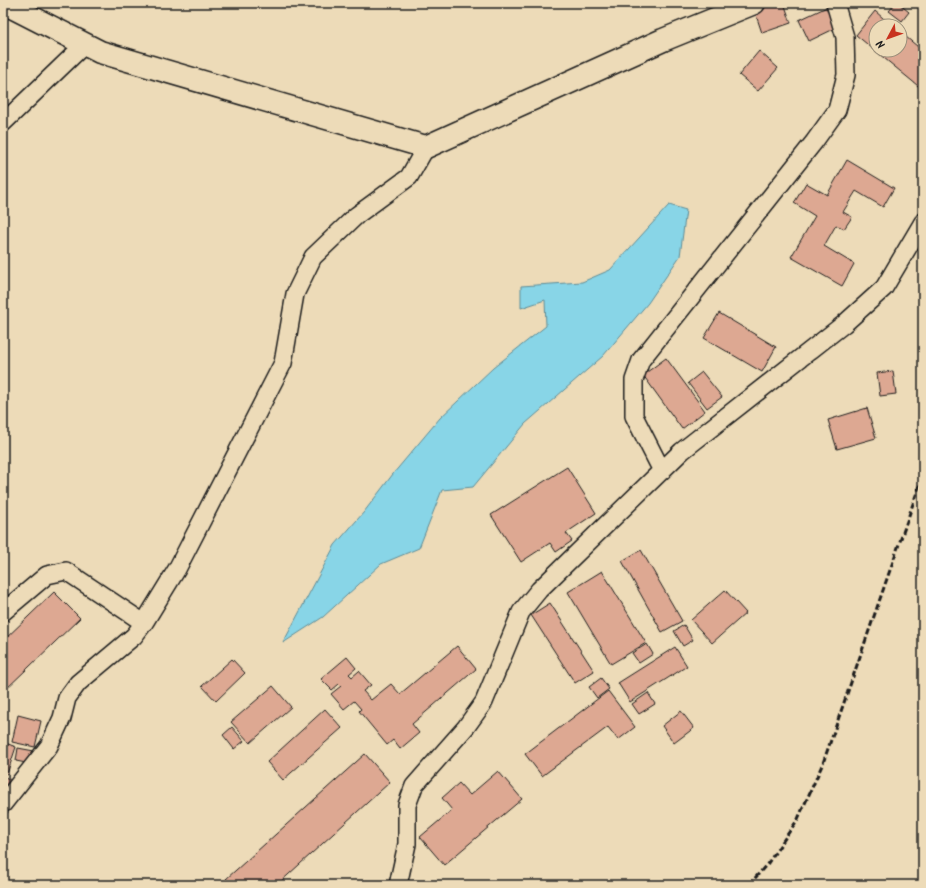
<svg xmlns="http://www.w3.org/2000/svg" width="926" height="888" font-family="Kalam,sans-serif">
  <rect width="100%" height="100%" fill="#eddbb8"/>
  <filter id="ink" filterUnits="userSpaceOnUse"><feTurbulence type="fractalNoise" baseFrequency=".025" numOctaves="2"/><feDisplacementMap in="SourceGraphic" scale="8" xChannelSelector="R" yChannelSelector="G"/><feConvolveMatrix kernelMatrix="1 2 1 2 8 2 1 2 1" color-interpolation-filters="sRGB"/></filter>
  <g filter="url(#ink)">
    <!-- water -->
    <path fill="#88d5e7" stroke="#5d8b96" d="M669,205L686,210L680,256L648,303L603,356L525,424L473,487L442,490L419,548L381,564L323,617L283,643L335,545L364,512L393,474L440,418L493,368L546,326L545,300L521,308V286L582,282L610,270Z"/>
    <!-- building -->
    <path fill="#dda892" stroke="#1c1c1c" d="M773,3H784L791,23L762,33L754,9Z
      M896,3H898L909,12L902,21L889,11Z
      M827,7L836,28L809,41L799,20Z
      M875,11L892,26H876V50H900V32L923,51V90L856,35Z
      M759,51L778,68L758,91L739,75Z
      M847,160L894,188L883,207L856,191L843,212L852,217L844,229L836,225L824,246L854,264L842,286L791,257L815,216L794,203L806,183L827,195Z
      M719,313L776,347L762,372L704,338Z
      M666,358L705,411L682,429L643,375Z
      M893,371L896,394L880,396L877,373Z
      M702,372L722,397L707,408L688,383Z
      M867,408L876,438L837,449L828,420Z
      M567,467L596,513L566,533L572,541L556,552L550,543L521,562L491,515Z
      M641,550L682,621L662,632L622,561Z
      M602,571L646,643L611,664L568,592Z
      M725,590L746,613L712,643L691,620Z
      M54,592L80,618L3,692V641Z
      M550,603L594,671L575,683L531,615Z
      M684,625L693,640L683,646L674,631Z
      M647,644L653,654L639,663L632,653Z
      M457,646L476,669L412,724L419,733L400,749L393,740L387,745L359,711L361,709L354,701L344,709L331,694L341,686L339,684L332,690L321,679L347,657L356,668L349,674L352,677L359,671L371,685L363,691L371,700L391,684L400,694Z
      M675,647L687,666L630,702L618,683Z
      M232,659L245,673L216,701L202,686Z
      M601,678L609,689L597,698L589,687Z
      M273,686L291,707L250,743L231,722Z
      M608,691L635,727L618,740L608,727L542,776L525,754Z
      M648,693L655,704L639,714L632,704Z
      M325,709L342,728L283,780L267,762Z
      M681,711L694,728L674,743L662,726Z
      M18,715L41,721L35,747L12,742Z
      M232,727L244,741L234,749L223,735Z
      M3,742L16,747L7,774L3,772Z
      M18,748L34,751L31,764L16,761Z
      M365,754L390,782L277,885H231L226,879Z
      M498,771L522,799L444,865L420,837L452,810L442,798L459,783L470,795Z
      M3,776L11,780L3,796Z"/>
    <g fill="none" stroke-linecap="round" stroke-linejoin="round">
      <!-- street casing -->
      <g stroke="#1c1c1c" stroke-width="20">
        <path id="street" d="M3,123L85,44
          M662,471L634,416V380L641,360L814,142L837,110L846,75L845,37L835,3
          M3,612L47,575L66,571L144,623
          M3,804L49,746L62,718L67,698L78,683L134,636L144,623L177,569L283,363L295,294L313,257L357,215L409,177L426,147
          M398,885L407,844V805L414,786L466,727L484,702L521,612L539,590L682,451L844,324L884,288L923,222"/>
      </g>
      <!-- secondary casing -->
      <g stroke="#1c1c1c" stroke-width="25">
        <path id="secondary" d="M4,3L100,52L426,147L663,40L754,3"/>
      </g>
      <!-- street -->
      <use href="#street" stroke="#eddbb8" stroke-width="17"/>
      <!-- secondary -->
      <use href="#secondary" stroke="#eddbb8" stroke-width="22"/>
      <!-- rail -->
      <path stroke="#1c1c1c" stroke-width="3" stroke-dasharray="6 3" stroke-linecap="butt" d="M749,885L768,863L798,819L823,763L923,475"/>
    </g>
  </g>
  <!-- margin -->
  <rect width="926" height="888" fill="none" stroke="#eddbb8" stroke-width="16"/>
  <rect x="8" y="8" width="910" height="872" fill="none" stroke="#1c1c1c" stroke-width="1.5" filter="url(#ink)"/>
  <!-- north arrow -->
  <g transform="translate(888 38) rotate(229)"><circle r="19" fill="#eddbb8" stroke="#998f7a"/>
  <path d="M0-3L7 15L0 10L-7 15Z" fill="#c8321e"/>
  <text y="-6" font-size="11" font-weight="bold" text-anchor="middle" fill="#1c1c1c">N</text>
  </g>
</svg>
